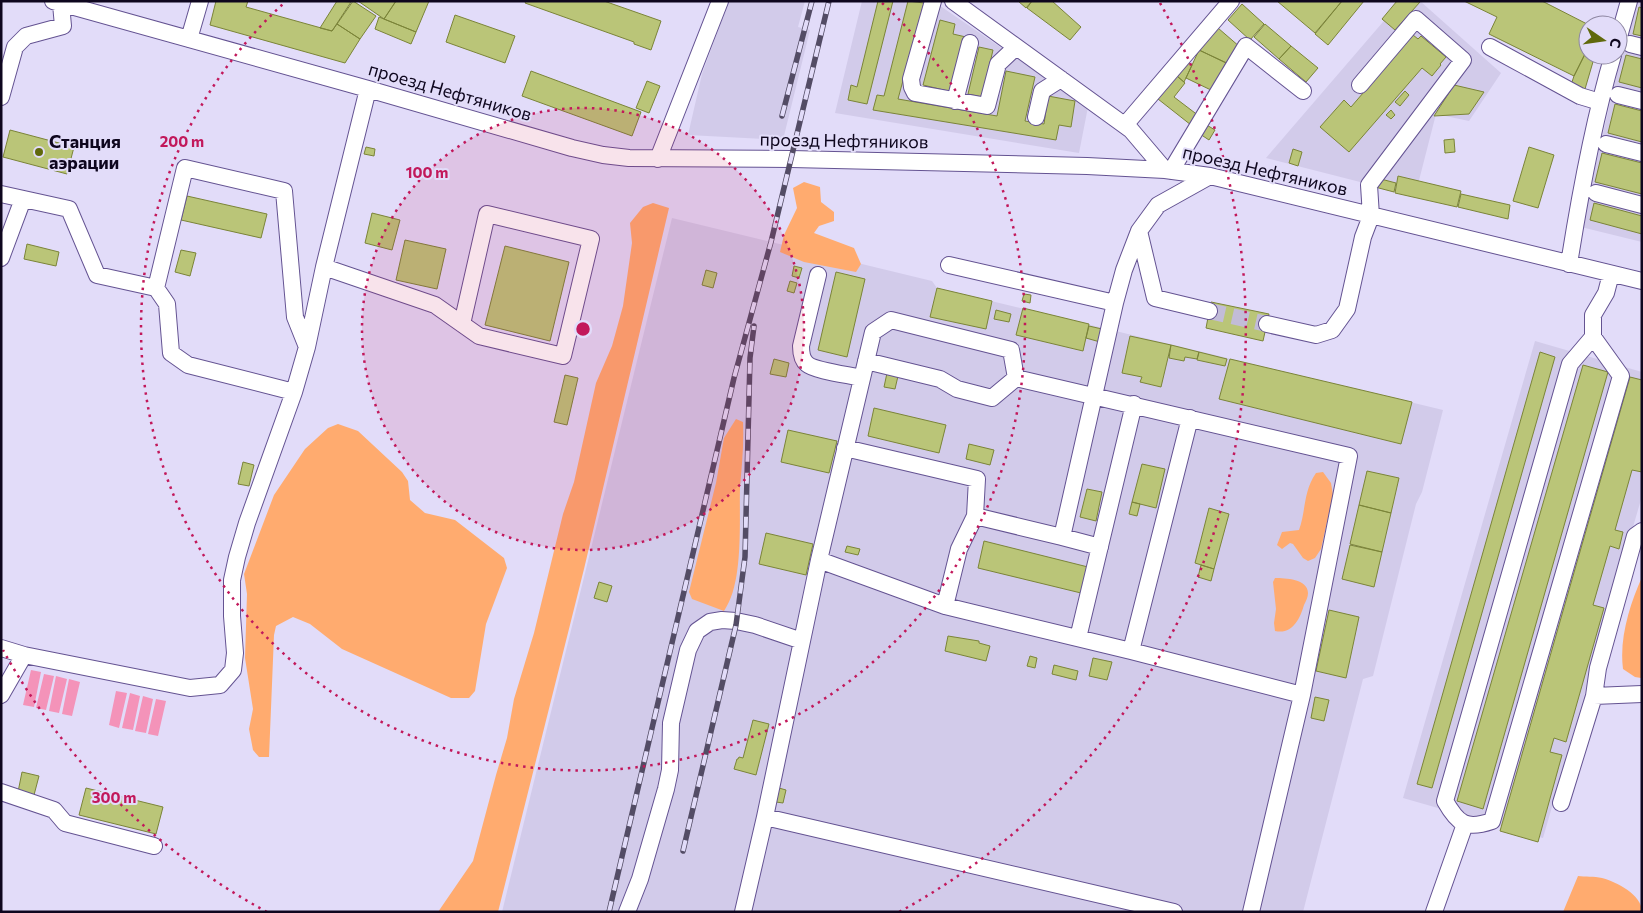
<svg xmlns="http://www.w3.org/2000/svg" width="1643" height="913" font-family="Commissioner,sans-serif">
  <rect width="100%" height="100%" fill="#e2dcf9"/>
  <!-- built -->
  <path fill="#d2cbea" d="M729,1H805L798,27L810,30L783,140L688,135L702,74Z
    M862,1H933L1088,107L1079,153L835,113Z
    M1401,1H1420L1501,73L1469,121L1436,114L1415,196L1266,158Z
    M1634,1H1642V242L1581,227Z
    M672,218L932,281L937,288L1443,410L1422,492L1416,504L1373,676L1363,679L1303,912H502Z
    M1535,341L1642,372V496L1543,838L1403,798Z"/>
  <!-- green -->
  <path fill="#ffab6f" d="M804,182L820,187L821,202L834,212V221L819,226L814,233L854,248L861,264L856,272L804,262L780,252L784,235L797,208L793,188Z
    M653,203L669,208L584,569L498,912H438L473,861L496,775L507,738L514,699L534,633L563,514L574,482L596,383L612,346L623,306L632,243L630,223L643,207Z
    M736,419L743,422C744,444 742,464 740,487C739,521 744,583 724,611L692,599L689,592L716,483L724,438Z
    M338,424L358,431L402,472L408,481L410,500L425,513L455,520L504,558L507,568L486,624L475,691L469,698H451L342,649L310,624L293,617L276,626L274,635L269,757H259L253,750L249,729L253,709L245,658L247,594L244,574L274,495L305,449L328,428Z
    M1323,472L1331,483L1333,495L1321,549L1315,558L1308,561L1303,558L1293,544L1290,543L1282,549L1277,545L1282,532L1299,530C1306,511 1303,492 1316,473Z
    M1642,577V678H1641L1635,677L1623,669C1619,638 1630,604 1642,577Z
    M1275,578C1285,578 1308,579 1308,593C1308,597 1306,601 1304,605C1300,619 1292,635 1275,631L1274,623L1276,609L1273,582Z
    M1578,876C1585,877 1594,876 1602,878C1616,882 1642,894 1642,912H1563Z"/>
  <!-- water -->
  <path fill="#f493b9" d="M31,670L41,672L34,707L23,705Z
    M44,674L54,676L46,710L36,708Z
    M56,676L67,679L59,713L49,711Z
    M69,679L80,682L72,716L62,714Z
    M116,691L127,693L119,728L109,725Z
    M130,693L140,696L133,730L122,728Z
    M143,696L153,699L146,733L135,731Z
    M156,699L166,701L158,736L148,734Z"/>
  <!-- building -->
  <path fill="#bac578" stroke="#7b8438" d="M216,1H248L246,7L332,31L337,24L360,39L345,63L210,25Z
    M337,1L351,2L332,31L320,28Z
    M353,1L376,16L360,39L337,24Z
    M358,1H396L384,19Z
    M396,1H429L416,32L384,19Z
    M526,1H604L661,21L651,50L634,44V42L525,3Z
    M878,1H893L867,104L848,100L851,85L857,87Z
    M908,1L924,3L898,99L997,116L1006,71L1035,77L1025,121L1044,124L1048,96L1075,101L1071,127L1059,125L1056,140L873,110L877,95L884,96Z
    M1018,1H1032L1026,8Z
    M1032,1H1052L1081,27L1070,40L1027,8Z
    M1277,1H1342L1315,33Z
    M1342,1H1364L1328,45L1315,34Z
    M1397,1L1420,2L1395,30L1382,19Z
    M1464,1H1542L1589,25L1588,48L1574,76L1489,34L1497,17Z
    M1242,4L1264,24L1250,40L1228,20Z
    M1639,7L1642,8V36L1633,34Z
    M455,15L515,36L505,63L446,42Z
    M379,17L416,32L411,44L375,29Z
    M940,20L955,24L953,34L966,37L952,92L923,85Z
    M1265,24L1291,46L1279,59L1254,37Z
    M1218,28L1240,47L1229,64L1199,50Z
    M1413,35L1418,39L1421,36L1446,57L1440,64L1441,65L1432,76L1422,68L1349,152L1320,127L1344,100L1351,107Z
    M1291,46L1318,68L1306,82L1279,59Z
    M979,47L993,50L982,97L968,94Z
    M1588,48V55H1595L1585,89L1571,85L1574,76Z
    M1199,50L1226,63L1213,91L1186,78Z
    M1626,55L1642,59V88L1619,82Z
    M1188,62L1192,65L1184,82L1177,76Z
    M531,71L641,112L632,136L522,96Z
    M1177,76L1185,83L1174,97L1199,116L1191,125L1158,99Z
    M647,81L660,86L649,113L636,108Z
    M1454,85L1484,92L1469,114L1434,116Z
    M1405,91L1409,95L1400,106L1395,102Z
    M1615,104L1642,111V142L1608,133Z
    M1391,110L1395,115L1391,119L1386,115Z
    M1205,124L1215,130L1209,140L1200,134Z
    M10,130L74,147L67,174L3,157Z
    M1454,139L1455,152L1445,153L1444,140Z
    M366,147L375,149L374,156L364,154Z
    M1529,147L1554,155L1538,208L1513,201Z
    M1293,149L1302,152L1298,166L1289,163Z
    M1602,153L1642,163V194L1595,182Z
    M1398,176L1461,191L1457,207L1395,193Z
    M1377,178L1396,183L1394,192L1375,187Z
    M1461,194L1510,205L1508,219L1458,207Z
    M187,196L267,214L261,238L181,220Z
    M1594,203L1642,216V234L1590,220Z
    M372,213L400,220L392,250L365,243Z
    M405,240L446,249L437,289L396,280Z
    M27,244L59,252L56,266L24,259Z
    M505,246L569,262L550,341L485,325Z
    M181,250L196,253L190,276L175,272Z
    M794,266L802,268L799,278L792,276Z
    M706,270L717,273L713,288L702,285Z
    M836,272L865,279L847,357L818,350Z
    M790,281L797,283L794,293L787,291Z
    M937,288L992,301L986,329L930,317Z
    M1024,294L1031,295L1030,303L1022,301Z
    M1211,302L1269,314L1263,341L1206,328Z
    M1023,308L1089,324L1083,351L1016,335Z
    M996,310L1011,314L1009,322L994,319Z
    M1089,326L1102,329L1100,342L1086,338Z
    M1130,336L1171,345L1161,387L1140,382L1142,377L1122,373Z
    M1171,345L1199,352L1197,359L1185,357L1184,361L1169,358Z
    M1199,352L1227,359L1225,366L1197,360Z
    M1540,352L1555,357L1432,788L1417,784Z
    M774,359L789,363L786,377L770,374Z
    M1230,359L1412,402L1401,444L1219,399Z
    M1583,365L1608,372L1483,809L1457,801Z
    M887,373L898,376L895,389L884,387Z
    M565,375L578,378L567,425L554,422Z
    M1630,377L1642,380V472L1632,470L1615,530L1623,532L1619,549L1610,546L1593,605L1604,608L1566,742L1554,738L1550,752L1562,755L1538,842L1500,831Z
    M874,408L946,425L939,453L868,436Z
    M788,430L837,441L829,473L781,462Z
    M969,444L994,450L990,465L966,459Z
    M243,462L254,465L249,486L238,484Z
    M1142,464L1165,469L1156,508L1132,502Z
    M1367,471L1399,478L1391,513L1359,505Z
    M1087,489L1102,492L1096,521L1080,517Z
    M1132,502L1140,504L1137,516L1129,514Z
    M1359,505L1391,513L1382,552L1350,544Z
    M1209,508L1229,514L1214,569L1195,563Z
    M766,533L813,544L806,575L759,564Z
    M984,541L1088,567L1081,593L978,568Z
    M1350,545L1382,552L1374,587L1342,579Z
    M847,546L860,549L858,555L845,552Z
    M1201,565L1214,569L1211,581L1198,577Z
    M599,582L612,586L607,602L594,598Z
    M1329,610L1359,617L1346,678L1316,671Z
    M948,636L979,641V643L990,646L986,661L945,651Z
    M1030,656L1037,658L1035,668L1027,666Z
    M1093,658L1112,662L1107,680L1089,676Z
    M1054,665L1078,671L1076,680L1052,674Z
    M1315,697L1329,700L1324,721L1311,718Z
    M753,720L769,724L756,775L734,769L737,759H738L739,757L743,758Z
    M22,772L39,776L34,795L18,792Z
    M86,788L163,807L156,834L79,815Z
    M779,788L786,790L783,803L776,802Z"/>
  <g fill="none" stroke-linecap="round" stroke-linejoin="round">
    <!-- minor-tunnel -->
    <path stroke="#c2bcd8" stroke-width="16" stroke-dasharray="16 8" stroke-linecap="butt" d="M1209,311L1267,324"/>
    <!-- minor casing -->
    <g stroke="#645392" stroke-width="18">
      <path id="minor" d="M53,1L368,89L572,148L603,155L629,158L791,159L1087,166L1165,170L1210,176L1642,281
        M933,1L911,79L912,87L915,93L987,106L998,64L1016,47
        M953,1L1131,130L1165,170
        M189,39L200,1
        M1618,40L1629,1
        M1630,44L1642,47
        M1490,47L1580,96L1600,102
        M1618,95L1642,101
        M1,97L15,47L26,36L63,26L61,4
        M955,101L970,43
        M1036,117L1042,91L1061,79
        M1125,125L1231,1
        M1606,144L1642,153
        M658,159L720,1
        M1171,171L1246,46L1303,91
        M1210,176L1158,205L1139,231L1124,270L1115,303L1062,537L975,516L959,549L945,606L1131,651L1302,695
        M1596,193L1642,205
        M1,194L69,209L97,275L156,288
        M1139,231L1155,298L1209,311
        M1,258L23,199
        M1569,264C1580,194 1593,123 1613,55
        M949,265L1115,303
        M324,267L435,305L479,336L563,356L591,239L487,214L462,324
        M818,275L801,346C801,353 802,360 807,364C815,371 850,375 862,378
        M1267,324L1316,335L1332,330L1347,309L1363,237L1371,216L1369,185L1463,60L1416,19L1360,85
        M1593,337L1621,376L1492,821C1466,830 1458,824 1445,801L1570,364L1593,337V315L1606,293L1611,274
        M866,361L940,379L957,389L992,398L1016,378
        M294,392L188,365L171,353L167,304L156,288L185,168L284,191L295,317L307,347
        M845,448L977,479L975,516
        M1062,537L1100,547
        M819,560L945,606
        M1078,638L1134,404
        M1,648L24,655
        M1131,651L1190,418
        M1,695L24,655L190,688L220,685L233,670L235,653L232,616V580L237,557L247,523L294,392L307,347L324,267L368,89
        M1594,696L1642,694
        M1,792L54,810L65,823L154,846
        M1561,803L1594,696L1598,668L1635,536L1642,531
        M765,817L1174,912
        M627,912L640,879L666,789L670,770L671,723L688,650L697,631L710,622L722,620L736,621L755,625L802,641
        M743,912L765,817L819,560L873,332L891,320L1011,350L1016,378L1349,456L1302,695L1251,912
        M1434,912L1465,824"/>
    </g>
    <!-- minor -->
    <use href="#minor" stroke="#fff" stroke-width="16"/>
    <!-- rail casing -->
    <g stroke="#534c65" stroke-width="5.5">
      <path id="rail" d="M782,116L812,1
        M683,851L736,625L745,557L750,358L754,326
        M609,912L734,378L771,242L829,1"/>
    </g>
    <!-- rail -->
    <use href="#rail" stroke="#e2dcf9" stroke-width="4" stroke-dasharray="11" stroke-linecap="butt"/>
  </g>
  <!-- distance rings -->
  <circle cx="583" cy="329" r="221" fill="#c2185b" fill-opacity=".12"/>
  <g fill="none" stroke="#c2185b" stroke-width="2.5" stroke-dasharray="2.5 5">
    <circle cx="583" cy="329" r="221"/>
    <path d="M882 3A442 442 0 1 1 284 3"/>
    <path d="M267 912A663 663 0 0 1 3 650M1160 3A663 663 0 0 1 899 912"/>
  </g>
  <!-- markers -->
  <circle fill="#60690c" stroke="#e2dcf9" stroke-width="2" cx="39" cy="152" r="5"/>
  <g text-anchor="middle" stroke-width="4" stroke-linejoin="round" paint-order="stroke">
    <!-- street labels -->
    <g font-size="18" fill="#0e061e" stroke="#e2dcf9">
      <text transform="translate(450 92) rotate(16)" y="6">проезд Нефтяников</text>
      <text transform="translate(844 141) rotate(1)" y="6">проезд Нефтяников</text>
      <text transform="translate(1265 171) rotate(13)" y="6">проезд Нефтяников</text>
    </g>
    <!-- poi labels -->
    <g font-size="18" font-weight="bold" fill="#0e061e" stroke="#e2dcf9" text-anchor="start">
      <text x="49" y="148">Станция<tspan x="49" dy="21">аэрации</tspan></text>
    </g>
  </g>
  <circle cx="583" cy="329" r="8" fill="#c2185b" stroke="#e2dcf9" stroke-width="2.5"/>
  <g font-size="15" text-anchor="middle" font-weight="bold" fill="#c2185b" stroke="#e2dcf9" stroke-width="4" stroke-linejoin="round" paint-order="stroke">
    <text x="182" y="147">200 m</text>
    <text x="427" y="178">100 m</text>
    <text x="114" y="803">300 m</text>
  </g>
  <!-- border -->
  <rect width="1643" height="913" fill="none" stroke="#0e061e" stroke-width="5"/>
  <!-- north arrow -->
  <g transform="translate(1603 40) rotate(103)"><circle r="24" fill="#e2dcf9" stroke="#8d86a1"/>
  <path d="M0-4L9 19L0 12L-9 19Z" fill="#60690c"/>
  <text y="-8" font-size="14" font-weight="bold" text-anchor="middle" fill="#0e061e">С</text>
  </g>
</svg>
